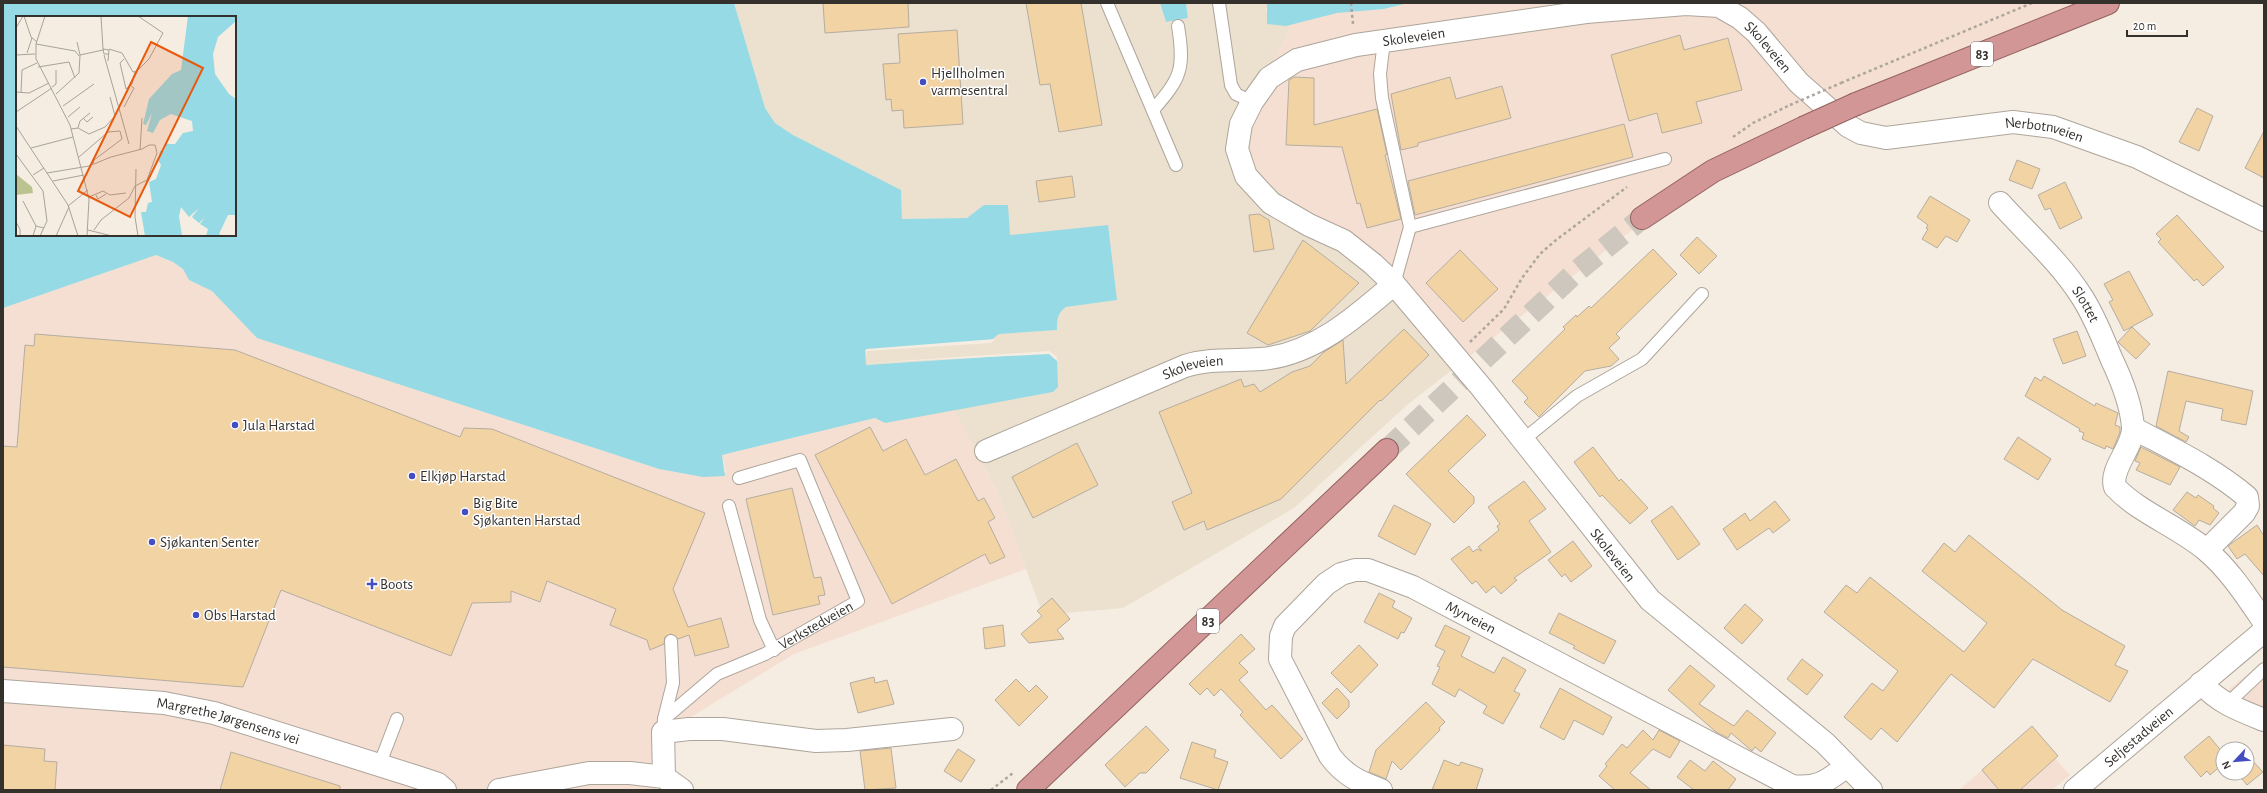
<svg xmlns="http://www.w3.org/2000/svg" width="2267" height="793" font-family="'Alegreya Sans',sans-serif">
  <rect width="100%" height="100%" fill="#f5ede1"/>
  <!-- commercial -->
  <path fill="#f5dfd2" d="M1408,3H2079L1784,140L1640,224L1457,366L1386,279L1253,170L1246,114L1292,24L1337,13L1384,9Z
    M156,255L173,262L183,269L189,280L212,291L257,338L659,469L703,477L726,472L722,455L875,418L885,423L954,409L998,493L1026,569L794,654L668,731L650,786L659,790H3V308Z
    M2264,661V714L2232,703L2229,689Z
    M2029,729L2070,775L2052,790H1959Z"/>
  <!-- built -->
  <path fill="#ece0cf" d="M734,3H1160L1166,22L1188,18L1186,3H1267L1266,12L1286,26L1292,24L1246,114L1254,170L1386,279L1457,366L1407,405L1294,508L1123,608L1043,615L998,493L954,409L1053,392L1049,353L865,365V350L990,341L999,334L1057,330V317L1060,310L1066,307L1117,300L1009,235L1007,205H984L967,218L902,219L901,190L793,135L775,123L765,108Z"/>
  <!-- water -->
  <path fill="#95dae4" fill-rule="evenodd" d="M3,3H734L765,108L775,123L793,135L901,190L902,219L967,218L984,205H1008L1010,235L1108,225L1117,300L1066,307C1057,313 1057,320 1057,330L999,334L990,341L865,350L866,365L1050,353L1057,360L1058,387L1053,392L885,423L875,418L722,455L725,476L703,477L659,469L257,338L212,291L189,280L183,269L173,262L156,255L3,308ZM17,17H235V235H17Z
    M1160,3H1186L1188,18L1166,22Z
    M1267,3H1408L1384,9L1337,13L1286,26L1267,24Z"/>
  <!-- pier -->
  <path fill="#f5ede1" d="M995,339L991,343L867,351V357L866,349Z
    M1049,351L1057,357V361L1049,354L868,363Z"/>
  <!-- building -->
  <path fill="#f2d3a4" stroke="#b5ada2" d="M823,3H908L909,27L825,33Z
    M1026,3H1081L1102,125L1059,132L1050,84L1040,85Z
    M957,30L963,124L904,128L903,110L892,111L891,99L886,100L883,64L900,63L898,34Z
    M1680,35L1684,50L1728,38L1742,90L1696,102L1702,123L1662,133L1657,113L1629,121L1611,55Z
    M1294,77L1314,78V125L1377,109L1387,154L1385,155L1401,219L1367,228L1360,203L1357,204L1342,147L1286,145L1289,80Z
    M1450,77L1456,99L1502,86L1511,118L1418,143V146L1401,150L1391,94Z
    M2197,108L2213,116L2199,151L2179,142Z
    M1624,124L1633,157L1415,215L1408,181Z
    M2264,131V178L2245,168Z
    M2017,160L2040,169L2032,189L2009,180Z
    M1072,176L1075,197L1039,202L1036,181Z
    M2065,182L2082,218L2060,229L2050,208L2045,210L2038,195Z
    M1930,196L1970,220L1957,242L1946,236L1937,248L1922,239L1928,229L1926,228L1928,225L1917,217Z
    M1259,214L1269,220L1274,249L1254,252L1249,215Z
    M2177,215L2224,267L2203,286L2197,279L2194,281L2158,242L2161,239L2156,234Z
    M1697,237L1717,256L1699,274L1680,255Z
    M1303,240L1359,283L1310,331L1268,345L1247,333Z
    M1653,249L1677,274L1616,334L1620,338L1609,348L1619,359L1611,366L1585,371L1539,417L1524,402L1528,398L1512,381L1565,329L1563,327L1576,315L1577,317L1589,306L1591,308Z
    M1460,250L1498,289L1463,322L1426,283Z
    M2129,271L2153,315L2124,331L2109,302L2113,300L2104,284Z
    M2132,327L2150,344L2136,359L2118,342Z
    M1404,329L1429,355L1381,401L1380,400L1281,499L1207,530L1204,521L1184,530L1172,502L1192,493L1159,412L1241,379L1244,387L1254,384L1260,392L1292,372L1310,366L1324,352L1343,340L1346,384Z
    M2077,331L2086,356L2063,364L2053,339Z
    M35,334L235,350L460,437L464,428L492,429L705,513L673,589L688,627L721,618L729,647L695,656L689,635L678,639L671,634L665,637L664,644L650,650L647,640L610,625L616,609L547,581L540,602L511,591V602L472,603L451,656L281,590L243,687L3,667V446L17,447L25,345L34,346Z
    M2168,371L2253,391L2246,425L2221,420L2223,409L2186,401L2179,431L2189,437L2186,442L2156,426Z
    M2044,376L2095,406L2096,403L2118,413L2115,425L2120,427V432L2113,449L2106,446L2105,449L2082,439L2084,433L2079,431L2080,429L2025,396L2035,377L2041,381Z
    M1467,415L1486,435L1448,471L1474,497V503L1454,523L1406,474Z
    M870,427L883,451L906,439L925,475L956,459L978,501L984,498L995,518L988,522L1005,557L990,564L985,554L892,604L815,455Z
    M2018,437L2051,459L2038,480L2004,459Z
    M1077,443L1098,485L1033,518L1012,477Z
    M1593,447L1619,481L1621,479L1648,508L1630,524L1602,495L1600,497L1574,462Z
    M2141,447L2180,467L2170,485L2136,470L2140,463L2135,461Z
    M1524,481L1546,509L1529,521L1551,552L1514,578L1517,580L1501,594L1494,586L1486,593L1476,581L1472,584L1451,559L1469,546L1473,552L1477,549L1482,551L1478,547L1499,530L1497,526L1500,524L1488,507Z
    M792,488L814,578L821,577L825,595L818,596L820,604L773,615L746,499Z
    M2187,492L2196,498L2198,495L2214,506L2213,508L2219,513L2210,525L2199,520L2195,526L2173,510Z
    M1775,501L1790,520L1773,533L1769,528L1737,550L1723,529L1745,513L1750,521Z
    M1394,505L1431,524L1415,555L1378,536Z
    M1672,506L1700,544L1678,560L1651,521Z
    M2257,525L2264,536V576L2245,554L2237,559L2228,546Z
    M1969,535L2062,610L2125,646L2115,665L2128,671L2110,702L2033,659L1994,708L1951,674L1897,742L1881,728L1871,740L1844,717L1872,683L1883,691L1898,671L1824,612L1846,585L1857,593L1870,577L1964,652L1987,623L1922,571L1944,543L1955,552Z
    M1573,541L1592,566L1571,582L1565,574L1562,577L1548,560Z
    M1379,593L1395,601L1392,607L1412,618L1404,633L1401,632L1398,639L1364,622Z
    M1052,598L1070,619L1057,630L1064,639L1029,643L1021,634L1042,616L1037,611Z
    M1745,604L1763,620L1742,644L1724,628Z
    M1559,613L1616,641L1604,664L1573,648L1575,646L1549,633Z
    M1003,625L1005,646L985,649L983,628Z
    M1445,625L1470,637L1461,656L1494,673L1503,657L1526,670L1514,691L1520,694L1503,724L1483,713L1487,706L1459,689L1455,697L1432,684L1440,667L1437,666L1445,651L1435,646Z
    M1241,634L1255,649L1239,663L1248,672L1239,680L1266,710L1272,705L1303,739L1281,759L1240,715L1243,712L1221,689L1214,696L1207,688L1200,695L1189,684Z
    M1359,645L1378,665L1351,693L1331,673Z
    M1802,659L1823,675L1807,695L1787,679Z
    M1690,665L1715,686L1699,704L1734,726L1747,710L1776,733L1761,752L1755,747L1752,751L1731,733L1728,738L1716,732L1668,690Z
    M874,677L875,683L887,680L894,704L858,713L850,683Z
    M1016,679L1029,692L1036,685L1048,697L1019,726L995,700Z
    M1337,688L1349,701V707L1337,719L1322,703Z
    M1560,688L1612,717L1603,735L1574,720L1564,740L1540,727Z
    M1426,702L1445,722L1439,728L1440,730L1401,770L1392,761L1386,779L1369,772L1376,750Z
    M1146,726L1169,750L1146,773H1140L1125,787L1105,765Z
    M2032,726L2058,756L2020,790H1999L1982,770Z
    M1643,730L1653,740L1659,730L1680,741L1670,758L1653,749L1630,773L1651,790H1615L1599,776L1607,766L1605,764L1622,744L1627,748Z
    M2209,736L2223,753V764L2210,775L2207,771L2201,777L2184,757Z
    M1192,742L1216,750L1214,757L1228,762L1218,790L1180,778Z
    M3,745L45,749L44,761L57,762L55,790H3Z
    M891,748L896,788L865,790L860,751Z
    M958,749L975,760L961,782L944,771Z
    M231,752L340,786V790H220Z
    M2250,758L2263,772L2247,785L2237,773H2247V760Z
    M1444,760L1459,766L1461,762L1483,769L1476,790H1432Z
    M1690,760L1705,771L1713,761L1736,779L1728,790H1694L1677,777Z"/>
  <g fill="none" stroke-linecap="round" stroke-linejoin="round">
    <!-- trunk-tunnel -->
    <path stroke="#cec7bd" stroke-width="22" stroke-dasharray="22 11" stroke-linecap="butt" d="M1387,450L1577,271L1642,218"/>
    <!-- service casing -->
    <g stroke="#ada59b" stroke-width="14">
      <g id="service">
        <path d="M1107,3L1176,165"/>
        <path d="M1219,3L1231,85L1236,94L1252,102"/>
        <path d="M1384,41L1380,74L1382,98L1410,227L1394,284"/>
        <path d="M1153,110C1181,78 1185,69 1178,26"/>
        <path d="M1410,227L1665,159"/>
        <path d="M1523,440L1577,396L1642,359L1702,294"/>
        <path d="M729,506L760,620L774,650"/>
        <path d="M2226,705L2264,669"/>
        <path d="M664,719L673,683L671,641"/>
        <path id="s1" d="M663,732L664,719L717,674L765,654L858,601L800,460L739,478"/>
        <path d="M379,766L397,719"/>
      </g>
    </g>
    <!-- minor casing -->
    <g stroke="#ada59b" stroke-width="24">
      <g id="minor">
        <path id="s2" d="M2000,203C2027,233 2060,262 2082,297C2095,317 2103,339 2112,360C2122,381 2131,403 2133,427C2134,447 2109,469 2115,487C2138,512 2179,527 2206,550C2229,569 2247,597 2264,622"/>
        <path d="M2133,428C2172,449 2213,468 2247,497L2248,506L2244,513L2207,550"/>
        <path id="s3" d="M986,451L1185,366C1210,358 1235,361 1261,359C1313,355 1356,317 1394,284"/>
        <path d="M2201,683C2219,703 2239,710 2264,720"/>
        <path id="s4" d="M3,691L164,703L214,713L414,776L438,784L445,790"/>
        <path d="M664,777L663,732L689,729H723L816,741L847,740L952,729"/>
        <path d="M499,790L589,773H630L664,777L682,790"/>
        <path id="s5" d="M1381,790C1359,782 1344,775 1330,756L1280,659L1281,636L1285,626L1326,584L1341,574L1355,570H1368L1413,587L1792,786C1818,789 1827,781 1847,766"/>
        <path id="s6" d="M1871,790L1825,743L1650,600L1481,387L1394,284L1373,264L1344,241L1309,225L1271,203L1246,176L1237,149L1241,124L1252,102L1269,78L1297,60L1356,45L1586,12L1686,4L1719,6L1740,18L1756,32L1799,83L1848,126L1861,133L1886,138L2013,122L2053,127L2137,157L2264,220"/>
      </g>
    </g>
    <!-- tertiary casing -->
    <g stroke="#ada59b" stroke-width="24">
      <g id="tertiary">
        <path id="s7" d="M2075,790L2264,631"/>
      </g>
    </g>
    <!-- trunk casing -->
    <g stroke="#946260" stroke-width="24">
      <path id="trunk" d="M1856,104L2108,3
        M1642,218L1713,171L1803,128
        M1028,790L1387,450"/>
    </g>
    <!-- path -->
    <path stroke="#aca69d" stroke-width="2.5" stroke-dasharray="3 3" stroke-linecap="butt" d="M1351,3L1353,24
      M1841,83L2032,3
      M1733,137L1753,123L1790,105
      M1470,342L1504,309L1522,278L1540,254L1556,240L1627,187
      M991,790L1013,773"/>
    <!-- service -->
    <use href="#service" stroke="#fff" stroke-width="12"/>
    <!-- minor -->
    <use href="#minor" stroke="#fff" stroke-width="22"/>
    <!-- tertiary -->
    <use href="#tertiary" stroke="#fff" stroke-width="22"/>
    <!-- trunk -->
    <use href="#trunk" stroke="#d29696" stroke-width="22"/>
    <!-- trunk-bridge casing -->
    <g stroke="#946260" stroke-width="24" stroke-linecap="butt">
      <path id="trunk-bridge" d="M1803,128L1856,104"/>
    </g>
    <!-- path-bridge -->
    <path stroke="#aca69d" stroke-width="2.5" stroke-dasharray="3 3" stroke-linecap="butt" d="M1790,105L1841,83"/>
    <!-- trunk-bridge -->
    <use href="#trunk-bridge" stroke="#d29696" stroke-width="22"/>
  </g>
  <!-- markers -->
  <g fill="#454dc2" stroke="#fff" stroke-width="1.5">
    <circle cx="923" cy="82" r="4"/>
    <circle cx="235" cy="425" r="4"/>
    <circle cx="412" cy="476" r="4"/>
    <circle cx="465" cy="512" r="4"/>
    <circle cx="152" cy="542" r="4"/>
    <path d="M370 578h4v4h4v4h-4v4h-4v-4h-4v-4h4z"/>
    <circle cx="196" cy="615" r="4"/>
  </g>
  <g text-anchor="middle" stroke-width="3" stroke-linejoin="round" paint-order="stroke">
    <!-- shield labels -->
    <g fill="#fff" stroke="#716f6c" stroke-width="1">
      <rect x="1971" y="42" width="22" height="24" rx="3"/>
      <rect x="1197" y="609" width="22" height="24" rx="3"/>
    </g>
    <g font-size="14" font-weight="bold" fill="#34312d">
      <text x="1982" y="59">83</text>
      <text x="1208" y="626">83</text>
    </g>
    <!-- street labels -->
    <g font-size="15" fill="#34312d" stroke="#fff">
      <text dy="5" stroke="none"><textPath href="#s6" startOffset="1144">Skoleveien</textPath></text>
      <text dy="5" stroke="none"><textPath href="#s6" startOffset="1516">Skoleveien</textPath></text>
      <text dy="5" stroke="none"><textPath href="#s6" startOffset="1829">Nerbotnveien</textPath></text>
      <text dy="5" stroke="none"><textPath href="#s2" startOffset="133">Slottet</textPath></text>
      <text dy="5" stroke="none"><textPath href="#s3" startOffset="224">Skoleveien</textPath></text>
      <text transform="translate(1613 555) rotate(52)" y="5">Skoleveien</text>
      <text dy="5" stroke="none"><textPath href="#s5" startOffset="423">Myrveien</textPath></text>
      <text dy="5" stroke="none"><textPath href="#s1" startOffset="193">Verkstedveien</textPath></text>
      <text dy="5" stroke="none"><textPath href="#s4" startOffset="228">Margrethe Jørgensens vei</textPath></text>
      <text dy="5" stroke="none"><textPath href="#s7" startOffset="83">Seljestadveien</textPath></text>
    </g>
    <!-- poi labels -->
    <g font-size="15" fill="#34312d" stroke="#fff" text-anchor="start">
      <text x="931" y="78">Hjellholmen<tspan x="931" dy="17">varmesentral</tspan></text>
      <text x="243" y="430">Jula Harstad</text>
      <text x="420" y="481">Elkjøp Harstad</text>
      <text x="473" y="508">Big Bite<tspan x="473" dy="17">Sjøkanten Harstad</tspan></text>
      <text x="160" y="547">Sjøkanten Senter</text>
      <text x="380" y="589">Boots</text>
      <text x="204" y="620">Obs Harstad</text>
    </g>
  </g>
  <!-- overview -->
  <g transform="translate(16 16)">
    <rect width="220" height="220" fill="#f5ede1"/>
    <path d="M0,158L16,171L17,177L0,179Z" fill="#bbc390"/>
    <path d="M172,0H220V5L202,21L197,38L199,58L213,78L220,83V199H212L203,218L206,220H190L192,213L184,208L189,201L183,207L176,201L183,192L173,201L165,191L163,200L166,220H129L125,196H130L132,187L136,186L133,166L140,163L144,152L145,149L142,144L144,135H148L150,130L148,128H159L167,117L177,115L176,105L155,98L144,104L137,117L131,115L136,97L130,109L127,108L133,83L156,58L165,54Z" fill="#95dae4"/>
    <path fill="none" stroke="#a8a299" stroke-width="1" d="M8,0L15,21L21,26M29,0L20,28V43L54,109L73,183L71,220M85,0L87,33M0,12L7,0M20,28L59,35L63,40M93,33L106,37L117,56L121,55L133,43L147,17L122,0M11,37L16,22M0,39L19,38M64,39L87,34M88,39L113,128M108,43L104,47L110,73L116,68L119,56M92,45L93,34L87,33L88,38H93M22,51L53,46L59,62M36,71L40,68V54M0,76L13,77L33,67M5,77L6,54L21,47M40,78L63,57L64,39L61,26M47,90L78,68M108,91L118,72L115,70M0,96L36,72M52,101L64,91M67,102L71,106L77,101M0,110L52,189L62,220M62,112L73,118L89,111L99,100L94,81M55,113L62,112L64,105L74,97M15,132L57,121M124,134L126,102M0,138L27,175L31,205L24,220M63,141L92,116L104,115L106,123L78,144L77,148M120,153L119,201L122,220M31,157L73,150L95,141L126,133L133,129H139L141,137L131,164L119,170L113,182L85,204L78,214M17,159L28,152M37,165L68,159M80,179L82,183L90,178M73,181L87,175L94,179L110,177M7,185L20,210M52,190L72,174M0,206L4,213V220M72,214L96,220M17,220L20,210L28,212M40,220L53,191"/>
    <path fill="#e8590c" fill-opacity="0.15" stroke="#e8590c" stroke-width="2" d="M135,26L187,52L114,201L62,175Z"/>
    <rect width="220" height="220" fill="none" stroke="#34312d" stroke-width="2"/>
  </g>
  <!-- border -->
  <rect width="2267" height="793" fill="none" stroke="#34312d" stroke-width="8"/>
  <!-- north arrow -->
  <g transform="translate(2235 761) rotate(244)"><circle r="19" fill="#ffffff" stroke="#aeadab"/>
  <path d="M0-3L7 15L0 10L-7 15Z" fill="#454dc2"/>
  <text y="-6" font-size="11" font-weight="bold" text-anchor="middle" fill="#34312d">N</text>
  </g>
  <!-- scale -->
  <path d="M2127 30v6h60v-6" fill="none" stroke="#34312d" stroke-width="2"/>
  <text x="2133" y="30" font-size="12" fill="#34312d" stroke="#ffffff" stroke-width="3" paint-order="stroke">20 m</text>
</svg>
